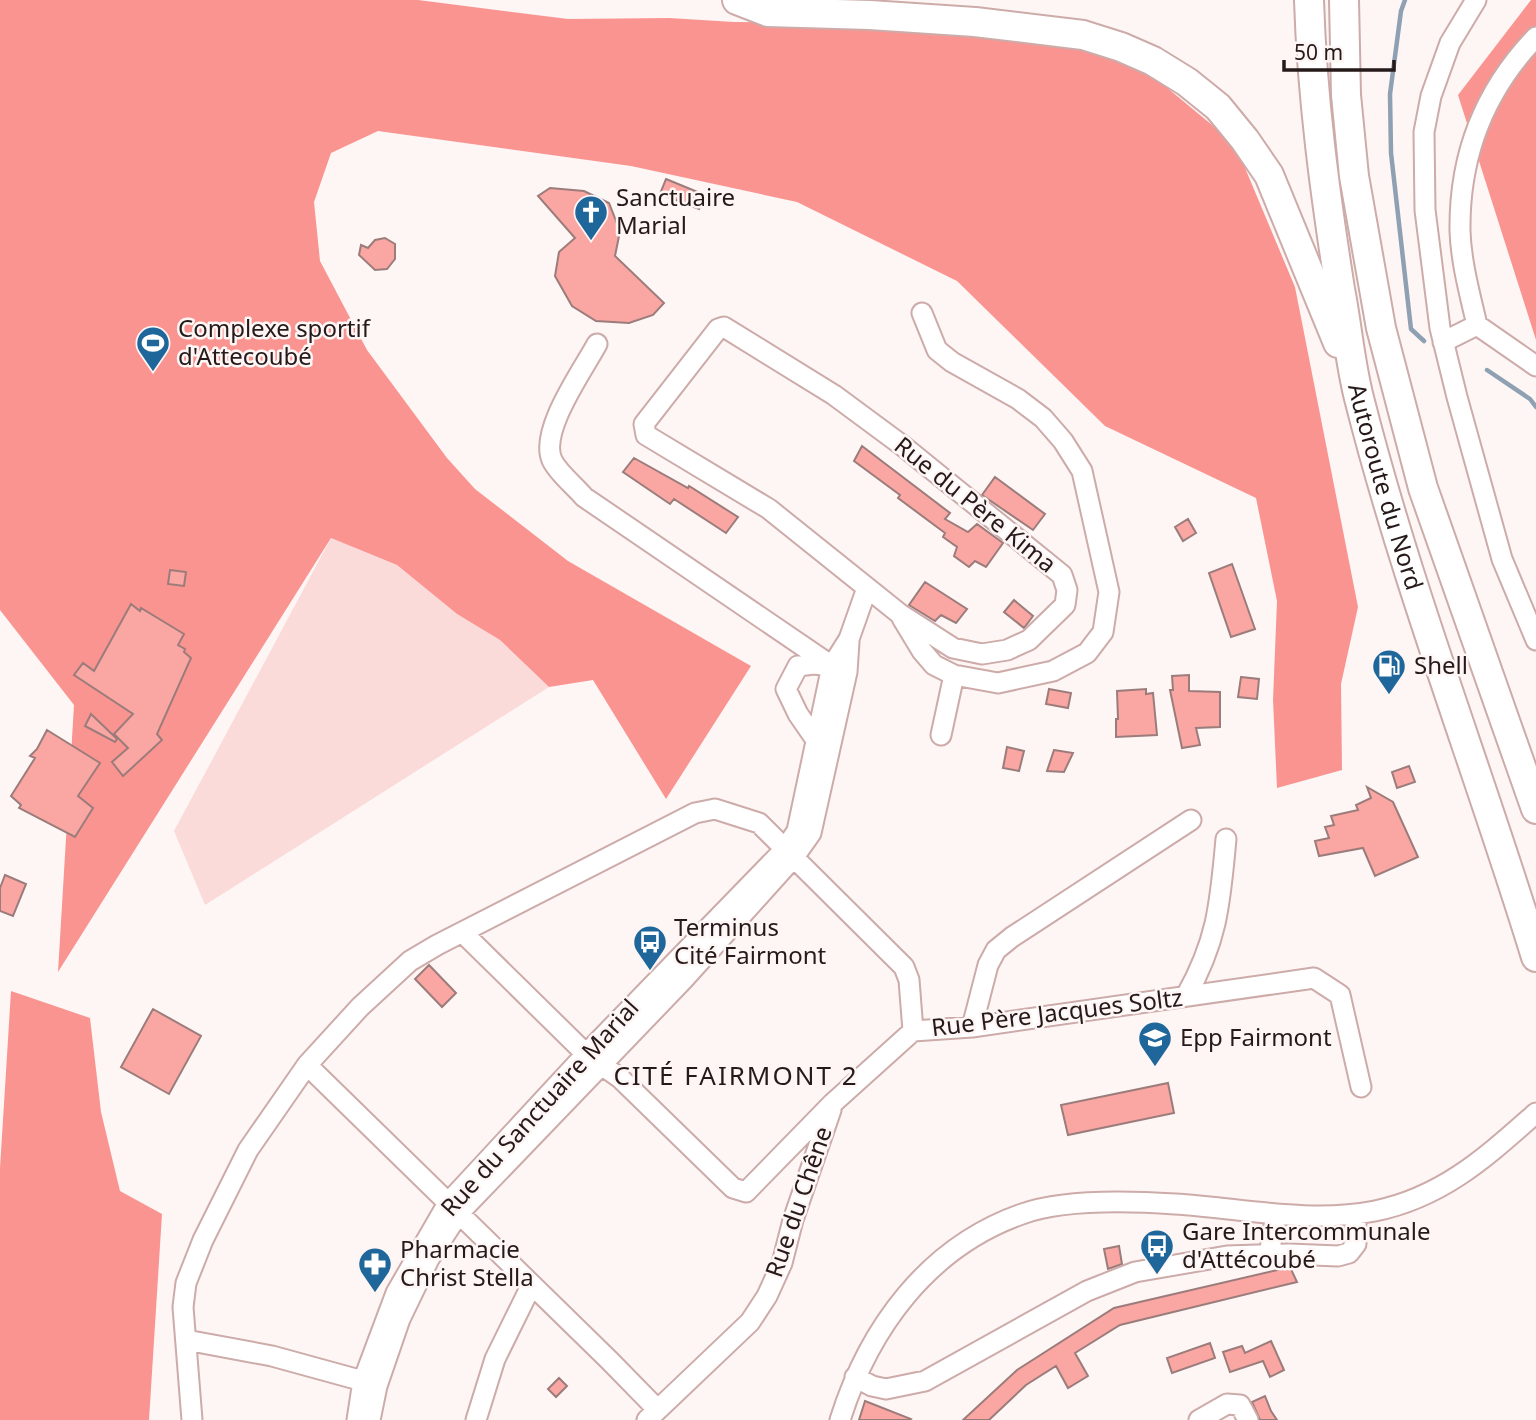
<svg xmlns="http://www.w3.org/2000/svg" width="1536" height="1420" font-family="'Noto Sans',sans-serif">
  <rect width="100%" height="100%" fill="#fdf6f5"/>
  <!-- green -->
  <path fill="#fbdbd9" d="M331,538L397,565L457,614L500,640L549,687L205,905L174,831Z"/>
  <!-- forest -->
  <path fill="#fa9491" d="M0,0H418L568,19L669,18L734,22L901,24L1075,40L1142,67L1235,144L1295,287L1358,607L1341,684L1342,770L1277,788L1273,700L1277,601L1256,498L1105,426L957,281L797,202L631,166L378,131L331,153L314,202L320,261L367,350L447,458L475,489L568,561L751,666L666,799L593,680L549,687L500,640L457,614L397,565L331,538L58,972L74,705L0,610Z
    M1531,0H1536V340L1458,95Z
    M11,991L90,1018L101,1112L120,1191L162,1214L149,1420H0V1168Z"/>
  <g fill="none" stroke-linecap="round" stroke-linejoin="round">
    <!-- stream -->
    <path stroke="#8ea0b2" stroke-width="4.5" d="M1405,0L1401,11L1390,94L1391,153L1411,329L1424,341
      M1487,370L1530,399L1536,407"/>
  </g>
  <!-- building -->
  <path fill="#faa7a3" stroke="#9b7c7b" stroke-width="2" d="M666,179L705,195L699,209L660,194Z
    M550,188L584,191L609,203L620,231L615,256L664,303L653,315L629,323L596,321L572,306L555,276L559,252L575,238L538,196Z
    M385,238L395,244V259L387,269L375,270L359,255L361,245L368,248L375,240Z
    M862,446L950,513L945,519L968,532L977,524L1003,543L986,567L975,561L969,567L954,556L957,547L943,537L945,533L898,498L900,495L854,461Z
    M634,458L688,488L689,486L738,517L726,533L674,499L670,504L623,472Z
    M995,477L1045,514L1033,530L982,495Z
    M1188,519L1196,533L1183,541L1175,527Z
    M1232,564L1255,629L1231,637L1209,573Z
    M170,570L186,572L184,586L168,584Z
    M925,582L967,609L956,623L941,615L935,621L909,605Z
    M1014,600L1033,616L1024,628L1004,612Z
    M131,604L140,611L141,608L184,634L178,645L185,649L184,652L191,658L157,734L162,740L123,776L112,762L128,748L114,734L133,714L74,675L83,663L94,671Z
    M1189,675V691L1220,692V727L1196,728L1200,745L1182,748L1170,690H1173L1172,676Z
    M1241,677L1259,679L1257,699L1238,697Z
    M1049,689L1071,693L1068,708L1046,704Z
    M1146,689V694L1153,693L1157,735L1116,737V719H1118L1117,691Z
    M91,714L117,739L115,742L85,726Z
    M47,730L100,763L78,796L93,808L75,837L19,808L21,805L11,796L35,758L30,756L37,749Z
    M1007,747L1024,751L1019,771L1003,768Z
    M1054,750L1073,753L1064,772L1047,771Z
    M1409,766L1415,782L1397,788L1392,772Z
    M1367,787L1393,802L1418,857L1375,876L1363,848L1319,856L1315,841L1329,838L1325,827L1334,825L1331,816L1358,810L1356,805L1371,798Z
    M5,875L26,884L13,916L0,911V888Z
    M429,965L456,993L442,1007L415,979Z
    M153,1009L201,1036L169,1094L121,1067Z
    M1168,1083L1174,1113L1068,1135L1061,1105Z
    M1119,1246L1122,1264L1108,1269L1104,1249Z
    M1290,1267L1297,1282L1120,1325L1075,1353L1088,1376L1068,1388L1056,1366L1026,1385L989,1420H963L1017,1370L1114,1308Z
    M1271,1341L1284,1370L1270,1377L1263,1361L1230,1372L1223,1352L1242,1346L1245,1353Z
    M1210,1343L1215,1358L1172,1373L1167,1358Z
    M559,1378L567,1386L556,1397L548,1389Z
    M1265,1396L1271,1411L1277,1420H1260L1252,1402Z
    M865,1401L911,1419L910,1420H859Z"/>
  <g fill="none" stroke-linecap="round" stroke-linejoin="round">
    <!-- minor casing -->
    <g stroke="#ccaba9" stroke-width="23">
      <path id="minor" d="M1476,0L1450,43L1431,96L1424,132L1425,210L1440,328L1457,397L1502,559L1536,640
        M1536,37C1484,91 1459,156 1460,231C1461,262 1470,295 1477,325L1536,366
        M724,327L834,395L903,446L1062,575L1067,590L1065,605L1029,640L1007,650L982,654L953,648L900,614L769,509L646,435L644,424L718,329Z
        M1443,342L1477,325
        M597,344C583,370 539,431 552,460C558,473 575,486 584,497L832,666L843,670
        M902,618L922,651L934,665L954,675L998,683L1053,671L1087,653L1103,632L1109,592L1082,471L1063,441L1043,418L1018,399L952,362L937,350L922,313
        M941,735L954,675
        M816,740L798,714L786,689L798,666L814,664L831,666
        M463,933L586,1054L620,1078L733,1188L746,1192L833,1103L913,1031L972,1027L1314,978L1340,995L1361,1087
        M1186,996C1218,939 1220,903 1226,839
        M972,1027L988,965L996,950L1012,937L1191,820
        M307,1065L609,1360L657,1409
        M1269,1255L1276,1214
        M186,1340L272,1356L363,1381
        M855,1377L872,1386L886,1389L925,1381L1087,1291L1135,1272L1227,1256L1289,1254L1338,1256L1349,1253L1356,1244V1214
        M192,1420L183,1307L186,1283L203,1240L248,1150L307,1065L360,1007L410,961L437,945L695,813L715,809L759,823L904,967L909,980L913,1031
        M357,1420L363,1381L396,1293L448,1203L586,1054L785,849L797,831L832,666L849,639L867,588
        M370,1420L377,1386L400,1319L429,1259L459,1213L684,979L794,857L811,833L847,672L849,642
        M476,1420L495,1359L531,1286
        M647,1420L750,1322L767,1296L782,1263L793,1220L831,1110
        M840,1420C869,1328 928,1247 1022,1214C1063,1199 1131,1201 1175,1204C1241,1208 1309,1224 1375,1211C1443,1197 1486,1157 1536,1113
        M1199,1420L1227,1404L1240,1405L1248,1420"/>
    </g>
    <!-- highway casing -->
    <g stroke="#ccaba9" stroke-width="32">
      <g id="highway">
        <path d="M737,0L768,12L870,15L975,22L1083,35L1121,47L1153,61L1187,82L1218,107L1245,140L1269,175L1338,343"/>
        <path id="s1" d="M1309,0C1312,97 1325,193 1340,289C1347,325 1350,363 1359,398C1407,588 1479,771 1536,957"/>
        <path d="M1344,0L1346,95L1354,176L1381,328L1423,488L1536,809"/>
      </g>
    </g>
    <!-- minor -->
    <use href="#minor" stroke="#fff" stroke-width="19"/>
    <!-- highway -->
    <use href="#highway" stroke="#fff" stroke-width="28"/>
  </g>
  <!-- icons -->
  <defs>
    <g id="church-pin" transform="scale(1.75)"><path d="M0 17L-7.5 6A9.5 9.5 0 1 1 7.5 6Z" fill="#1f669a" stroke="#fdf6f5"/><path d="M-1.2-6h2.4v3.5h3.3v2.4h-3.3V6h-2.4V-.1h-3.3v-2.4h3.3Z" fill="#fff"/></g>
    <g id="stadium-pin" transform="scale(1.75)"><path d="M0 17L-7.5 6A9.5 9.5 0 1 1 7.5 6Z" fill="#1f669a" stroke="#fdf6f5"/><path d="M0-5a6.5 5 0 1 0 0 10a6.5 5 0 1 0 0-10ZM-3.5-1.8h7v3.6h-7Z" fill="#fff"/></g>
    <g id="fuel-pin" transform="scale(1.75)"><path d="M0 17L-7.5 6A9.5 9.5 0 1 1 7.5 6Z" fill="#1f669a" stroke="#fdf6f5"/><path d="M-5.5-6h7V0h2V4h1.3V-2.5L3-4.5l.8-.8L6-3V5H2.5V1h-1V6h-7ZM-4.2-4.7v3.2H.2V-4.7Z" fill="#fff"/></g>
    <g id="bus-pin" transform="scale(1.75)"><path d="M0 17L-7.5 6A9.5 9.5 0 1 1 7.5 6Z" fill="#1f669a" stroke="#fdf6f5"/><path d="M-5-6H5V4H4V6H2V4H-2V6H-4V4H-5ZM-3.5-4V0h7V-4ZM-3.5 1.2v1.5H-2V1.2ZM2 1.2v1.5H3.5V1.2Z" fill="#fff"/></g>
    <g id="school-pin" transform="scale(1.75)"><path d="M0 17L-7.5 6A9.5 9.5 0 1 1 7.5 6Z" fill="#1f669a" stroke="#fdf6f5"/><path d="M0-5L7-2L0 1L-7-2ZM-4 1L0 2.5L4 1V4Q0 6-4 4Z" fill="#fff"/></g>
    <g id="pharmacy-pin" transform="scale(1.75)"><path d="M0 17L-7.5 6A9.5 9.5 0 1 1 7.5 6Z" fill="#1f669a" stroke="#fdf6f5"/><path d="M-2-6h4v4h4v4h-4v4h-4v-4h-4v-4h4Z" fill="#fff"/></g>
  </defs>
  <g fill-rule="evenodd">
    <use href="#church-pin" x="591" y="212"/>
    <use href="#stadium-pin" x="153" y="343"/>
    <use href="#fuel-pin" x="1389" y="666"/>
    <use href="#bus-pin" x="650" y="942"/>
    <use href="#school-pin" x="1155" y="1038"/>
    <use href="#bus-pin" x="1157" y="1246"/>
    <use href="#pharmacy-pin" x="375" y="1264"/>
  </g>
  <g text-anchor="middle" stroke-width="5" stroke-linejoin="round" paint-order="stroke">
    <!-- poi labels -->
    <g font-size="24" fill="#261919" stroke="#fdf6f5" text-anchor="start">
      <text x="616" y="206">Sanctuaire<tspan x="616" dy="28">Marial</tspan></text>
      <text x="178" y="337">Complexe sportif<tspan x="178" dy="28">d'Attecoubé</tspan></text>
      <text x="1414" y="674">Shell</text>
      <text x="674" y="936">Terminus<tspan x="674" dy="28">Cité Fairmont</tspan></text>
      <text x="1180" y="1046">Epp Fairmont</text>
      <text x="1182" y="1240">Gare Intercommunale<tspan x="1182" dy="28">d'Attécoubé</tspan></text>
      <text x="400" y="1258">Pharmacie<tspan x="400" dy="28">Christ Stella</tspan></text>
    </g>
    <!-- street labels -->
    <g font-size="24" fill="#261919" stroke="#fdf6f5">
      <text dy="8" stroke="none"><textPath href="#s1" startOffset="494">Autoroute du Nord</textPath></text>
      <text transform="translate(975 505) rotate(39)" y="8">Rue du Père Kima</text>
      <text transform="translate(1057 1013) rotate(-7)" y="8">Rue Père Jacques Soltz</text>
      <text transform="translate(540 1108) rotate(-48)" y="8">Rue du Sanctuaire Marial</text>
      <text transform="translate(799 1202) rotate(-71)" y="8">Rue du Chêne</text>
    </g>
    <!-- neighbourhood labels -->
    <g font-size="26" letter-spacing="2" fill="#261919" stroke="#fdf6f5">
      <text x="736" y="1085">CITÉ FAIRMONT 2</text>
    </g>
  </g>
  <!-- scale -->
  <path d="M1284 60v10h110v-10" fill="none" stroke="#261919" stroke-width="3.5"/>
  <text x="1294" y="60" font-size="21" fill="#261919" stroke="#fdf6f5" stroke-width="5" paint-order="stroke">50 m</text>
</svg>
